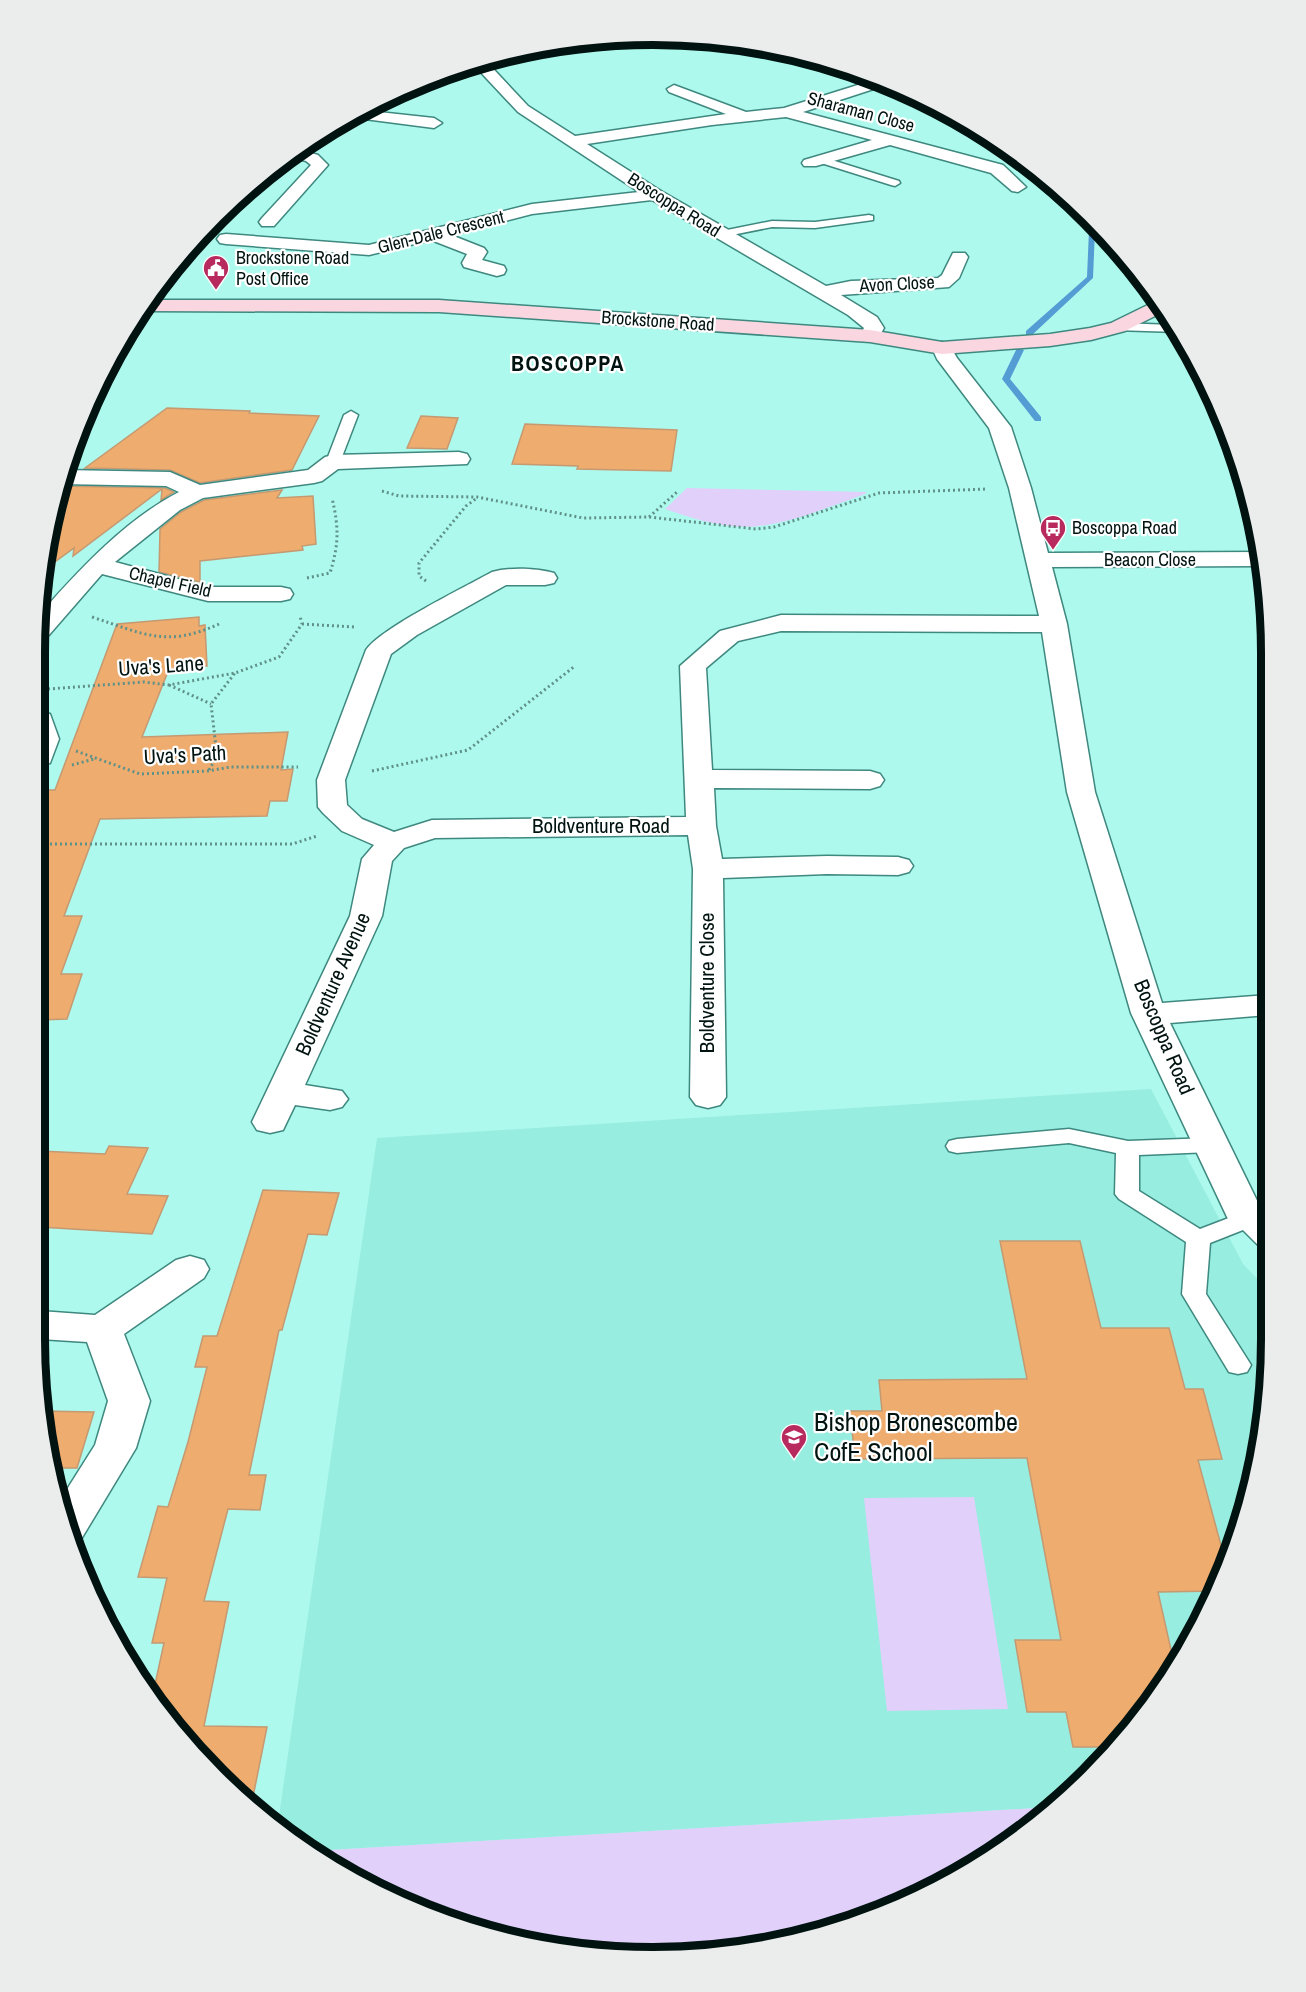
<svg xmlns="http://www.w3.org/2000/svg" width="1306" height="1992" font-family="'Archivo Narrow',sans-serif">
  <rect width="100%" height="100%" fill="#aef9ed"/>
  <!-- built -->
  <path fill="#97ede0" d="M1151,1089L1243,1264L1267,1289L1266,1420L1250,1499L1208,1612L1118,1747L1053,1807L313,1851L277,1830L377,1138Z"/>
  <!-- green -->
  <path fill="#e1d0fa" d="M687,488L867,492L865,494C831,506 795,522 759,526C728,530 694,519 665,509Z
    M974,1497L1008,1709L887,1711L864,1498Z
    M1053,1807L1030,1829L963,1874L813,1937L694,1956H612L493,1937L417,1911L313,1851Z"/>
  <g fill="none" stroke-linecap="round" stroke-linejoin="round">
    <!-- stream -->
    <path fill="#549cd4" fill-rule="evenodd" d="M1094,223L1097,227L1095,230L1093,278L1032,335H1026V331L1087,277L1089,230Z
      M1017,348L1024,350L1010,379L1041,417V421H1035L1002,379Z"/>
  </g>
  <!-- building -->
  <path fill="#eeac6e" stroke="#c59971" stroke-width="1.5" d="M167,408L250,411L249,413L319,416L292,470L200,483L170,470L85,468Z
    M421,416L458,418L447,449L407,448Z
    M525,424L677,430L671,471L577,469L578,466L512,464Z
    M61,486L165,488L174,492L161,500L162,489L73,556L74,548L40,573Z
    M282,490L277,498L313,496L316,544L302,546L303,550L200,561V582L159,572L160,529L181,512L204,500Z
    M199,617V626L205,625L207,666L169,669L142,737L288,732L281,770L293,769L287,801H270L267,816L100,819L64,916H82L61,974H82L67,1019L40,1020V790H55L117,624Z
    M109,1146L148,1148L127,1194L168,1196L152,1234L40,1227V1151L105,1154Z
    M263,1190L339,1193L327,1235L308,1234L282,1330H279L249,1475H266L260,1510L228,1509L204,1601L229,1602L204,1726L267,1727L253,1797H239L215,1776L152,1698L164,1643H152L167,1578L138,1577L158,1506L168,1507L188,1442L207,1367H195L203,1336H217Z
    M1000,1241H1080L1101,1328H1169L1185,1389H1203L1222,1459L1198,1460L1226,1564L1216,1591L1158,1592L1174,1663L1118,1747H1073L1066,1712H1027L1015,1640H1061L1027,1458L855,1459L850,1411H882L879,1380L1027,1379Z
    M40,1411L94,1412L77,1468H51Z"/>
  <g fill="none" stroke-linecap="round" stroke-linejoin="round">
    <!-- lane casing -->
    <g stroke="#3e887f" stroke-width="3">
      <path id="lane" d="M822,157L899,181L900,183L895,186L891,185L818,162V158Z
        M869,215L873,216V220L815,228L772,227L722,237L716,234L722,231L772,221L815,222Z
        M1118,323L1174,325L1178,332L1114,330L1112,327Z
        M351,411L358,415L340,462L338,465H328L326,462L344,415Z
        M1069,1129L1128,1141L1211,1138L1219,1140L1222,1145L1219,1150L1211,1152L1139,1155V1191L1200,1229L1247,1211L1255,1213L1267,1225V1247L1258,1245L1243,1230L1210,1243L1206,1294L1251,1365L1247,1372L1238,1374L1229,1372L1182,1294L1186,1242L1119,1199L1115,1194L1116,1153L1069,1143L957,1153L949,1151L946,1146L949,1141L957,1139Z"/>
    </g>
    <!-- street casing -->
    <g stroke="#3e887f" stroke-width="3">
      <path id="street" d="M484,59L528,106L575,136L726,114L669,92L667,89L674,85L746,112L784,108L877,79L889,84L803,112L1003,165L1026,187L1018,192L1012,191L991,173L890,145L816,166H804L802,163L804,160L872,140L786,117L712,125L587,144L661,191L826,286L851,281L938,278L942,275L953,253H965L968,257L959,278L949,287L841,295L877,317L884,328L877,340H863L860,336L864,328L848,315L652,200L532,214L451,235L484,248L487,252L482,260L504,266L506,270L504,274L497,276L464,267L462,263L467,254L431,240L369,255L226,244L220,243L217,239L220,235L226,234L369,245L532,204L639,192L518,112L472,63Z
        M360,110L434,118L442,123L434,128L349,117Z
        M298,149L318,155L328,165L274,226H262L259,222L262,218L311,165L306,161L287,156Z
        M942,342L949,344L957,358L1011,427L1031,488L1048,553L1260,552L1261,566L1052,567L1067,624L1095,792L1162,1003L1268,995V1015L1170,1023L1266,1219L1260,1228L1247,1231L1234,1228L1228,1219L1131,1013L1067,792L1042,632L781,631L738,641L706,668L712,770L870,771L880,774L884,780L880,786L870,789L714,788L716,826L722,859L827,856L898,857L909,860L913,866L909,872L898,875L827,874L723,878L726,1097L720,1105L708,1108L696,1105L690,1097L693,869L688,835L435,838L404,848L392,861L382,916L305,1085L342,1091L348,1099L342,1107L330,1110L295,1105L283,1130L270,1133L257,1130L252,1122L350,916L362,859L374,845L342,831L323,813L318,807L317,780L366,650C381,628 465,587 492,572C510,567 536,568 554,573L557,578L554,583L545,585H506L417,635L391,654L345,780L347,805L362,819L394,832L432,820L686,817L680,666L720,631L781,615L1039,616L1009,488L989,428L937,359L932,348L935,344Z
        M459,452L467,454L470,459L467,464L338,469L322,481L314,483L203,498L180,510L115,562L208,587H281L290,589L293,594L290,599L281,601H208L102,574L49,635L40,638V614C79,570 125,520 179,492L166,486L62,484L64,470L170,472L200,485L308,470L325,457L333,455Z
        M40,712L50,714L59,739L50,763L40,765Z
        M190,1256L204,1260L209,1269L204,1278L124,1334L150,1401L136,1448L80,1541L71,1544L59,1502L95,1445L108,1401L87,1342L40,1339V1311L95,1315L176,1260Z"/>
    </g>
    <!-- secondary casing -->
    <g stroke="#3e887f" stroke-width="3">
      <path id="secondary" d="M715,39L734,40L858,70L852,72L722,43Z
        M151,300H439L870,330L942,342L1050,334L1090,328L1111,323L1158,300L1165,311L1125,331L1091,340L1050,346L942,354L870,342L439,312L144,311Z"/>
    </g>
    <!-- path -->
    <path stroke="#5f9189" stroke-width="3" stroke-dasharray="2 3" stroke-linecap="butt" d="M382,491L399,496L477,497L583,518L649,517L756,529L774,527L879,493L987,489
      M649,517L677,492
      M307,578L330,573C339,544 339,528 332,498
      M426,581L419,576V563L466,506L477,498
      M92,617C144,634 166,648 219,624
      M302,624L355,627
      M169,685L211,704
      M48,689L144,682L169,685L235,673L279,657L302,624L300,616
      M76,751L140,774L208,771L230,767H298
      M72,765L94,759
      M209,770L217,756L211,704L235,673
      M372,771L468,750L575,666
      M40,844H292L317,836"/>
    <!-- lane -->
    <use href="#lane" fill="#fff" fill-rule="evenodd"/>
    <!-- street -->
    <use href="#street" fill="#fff" fill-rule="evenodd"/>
    <!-- secondary -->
    <use href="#secondary" fill="#fad7e0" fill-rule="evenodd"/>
  </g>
  <!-- icons -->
  <defs>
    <g id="civic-pin" transform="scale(1.35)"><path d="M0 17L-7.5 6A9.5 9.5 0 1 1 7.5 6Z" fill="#b82a5e" stroke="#fff"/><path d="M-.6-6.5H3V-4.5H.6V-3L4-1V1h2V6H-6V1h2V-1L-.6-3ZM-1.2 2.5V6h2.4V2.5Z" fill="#fff"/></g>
    <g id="bus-pin" transform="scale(1.35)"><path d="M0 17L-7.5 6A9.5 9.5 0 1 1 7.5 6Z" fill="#b82a5e" stroke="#fff"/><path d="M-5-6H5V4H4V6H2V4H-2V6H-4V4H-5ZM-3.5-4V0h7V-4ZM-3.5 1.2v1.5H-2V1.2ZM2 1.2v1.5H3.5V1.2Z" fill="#fff"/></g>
    <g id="school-pin" transform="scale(1.35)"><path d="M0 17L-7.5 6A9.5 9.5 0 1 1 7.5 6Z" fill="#b82a5e" stroke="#fff"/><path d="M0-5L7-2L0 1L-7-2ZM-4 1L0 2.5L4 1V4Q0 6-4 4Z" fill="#fff"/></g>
  </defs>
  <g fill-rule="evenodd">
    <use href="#civic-pin" x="216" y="268"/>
    <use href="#bus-pin" x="1053" y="528"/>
    <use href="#school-pin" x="794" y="1437"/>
  </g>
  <g text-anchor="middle" stroke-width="4.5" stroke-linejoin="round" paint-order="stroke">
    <!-- far-street labels -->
    <g font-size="18" fill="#001310" stroke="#fff">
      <text transform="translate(861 112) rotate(15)" y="6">Sharaman Close</text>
      <text transform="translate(674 205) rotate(32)" y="6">Boscoppa Road</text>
      <text transform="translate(441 232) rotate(-14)" y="6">Glen-Dale Crescent</text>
      <text transform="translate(897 284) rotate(-3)" y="6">Avon Close</text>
      <text transform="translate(658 321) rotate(4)" y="6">Brockstone Road</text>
      <text x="1150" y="566">Beacon Close</text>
      <text transform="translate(170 582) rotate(13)" y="6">Chapel Field</text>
    </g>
    <!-- far-poi labels -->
    <g font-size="18" fill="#001310" stroke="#fff" text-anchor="start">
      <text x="236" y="264">Brockstone Road<tspan x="236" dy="21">Post Office</tspan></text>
      <text x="1072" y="534">Boscoppa Road</text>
    </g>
    <!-- street labels -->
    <g font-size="21" fill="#001310" stroke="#fff">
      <text transform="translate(161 666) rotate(-4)" y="7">Uva's Lane</text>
      <text transform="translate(185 755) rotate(-3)" y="7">Uva's Path</text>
      <text x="601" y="833">Boldventure Road</text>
      <text transform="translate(707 983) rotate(-90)" y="7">Boldventure Close</text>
      <text transform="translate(333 984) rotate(-66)" y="7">Boldventure Avenue</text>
      <text transform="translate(1164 1037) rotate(67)" y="7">Boscoppa Road</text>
    </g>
    <!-- far-district labels -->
    <g font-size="22" font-weight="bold" letter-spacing="1.5" fill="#001310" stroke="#fff">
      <text x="568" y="371">BOSCOPPA</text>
    </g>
    <!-- near-poi labels -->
    <g font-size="26" fill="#001310" stroke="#fff" text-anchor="start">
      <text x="814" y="1431">Bishop Bronescombe<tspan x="814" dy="30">CofE School</tspan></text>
    </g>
  </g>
  <!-- crop -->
  <path d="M0 0H1306V1992H0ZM653 45H653A608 608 0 0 1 1261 653V1339A608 608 0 0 1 653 1947H653A608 608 0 0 1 45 1339V653A608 608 0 0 1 653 45Z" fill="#ebecec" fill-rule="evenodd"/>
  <path fill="none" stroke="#001310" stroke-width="8" d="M653 45H653A608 608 0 0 1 1261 653V1339A608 608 0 0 1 653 1947H653A608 608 0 0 1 45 1339V653A608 608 0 0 1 653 45Z"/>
</svg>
